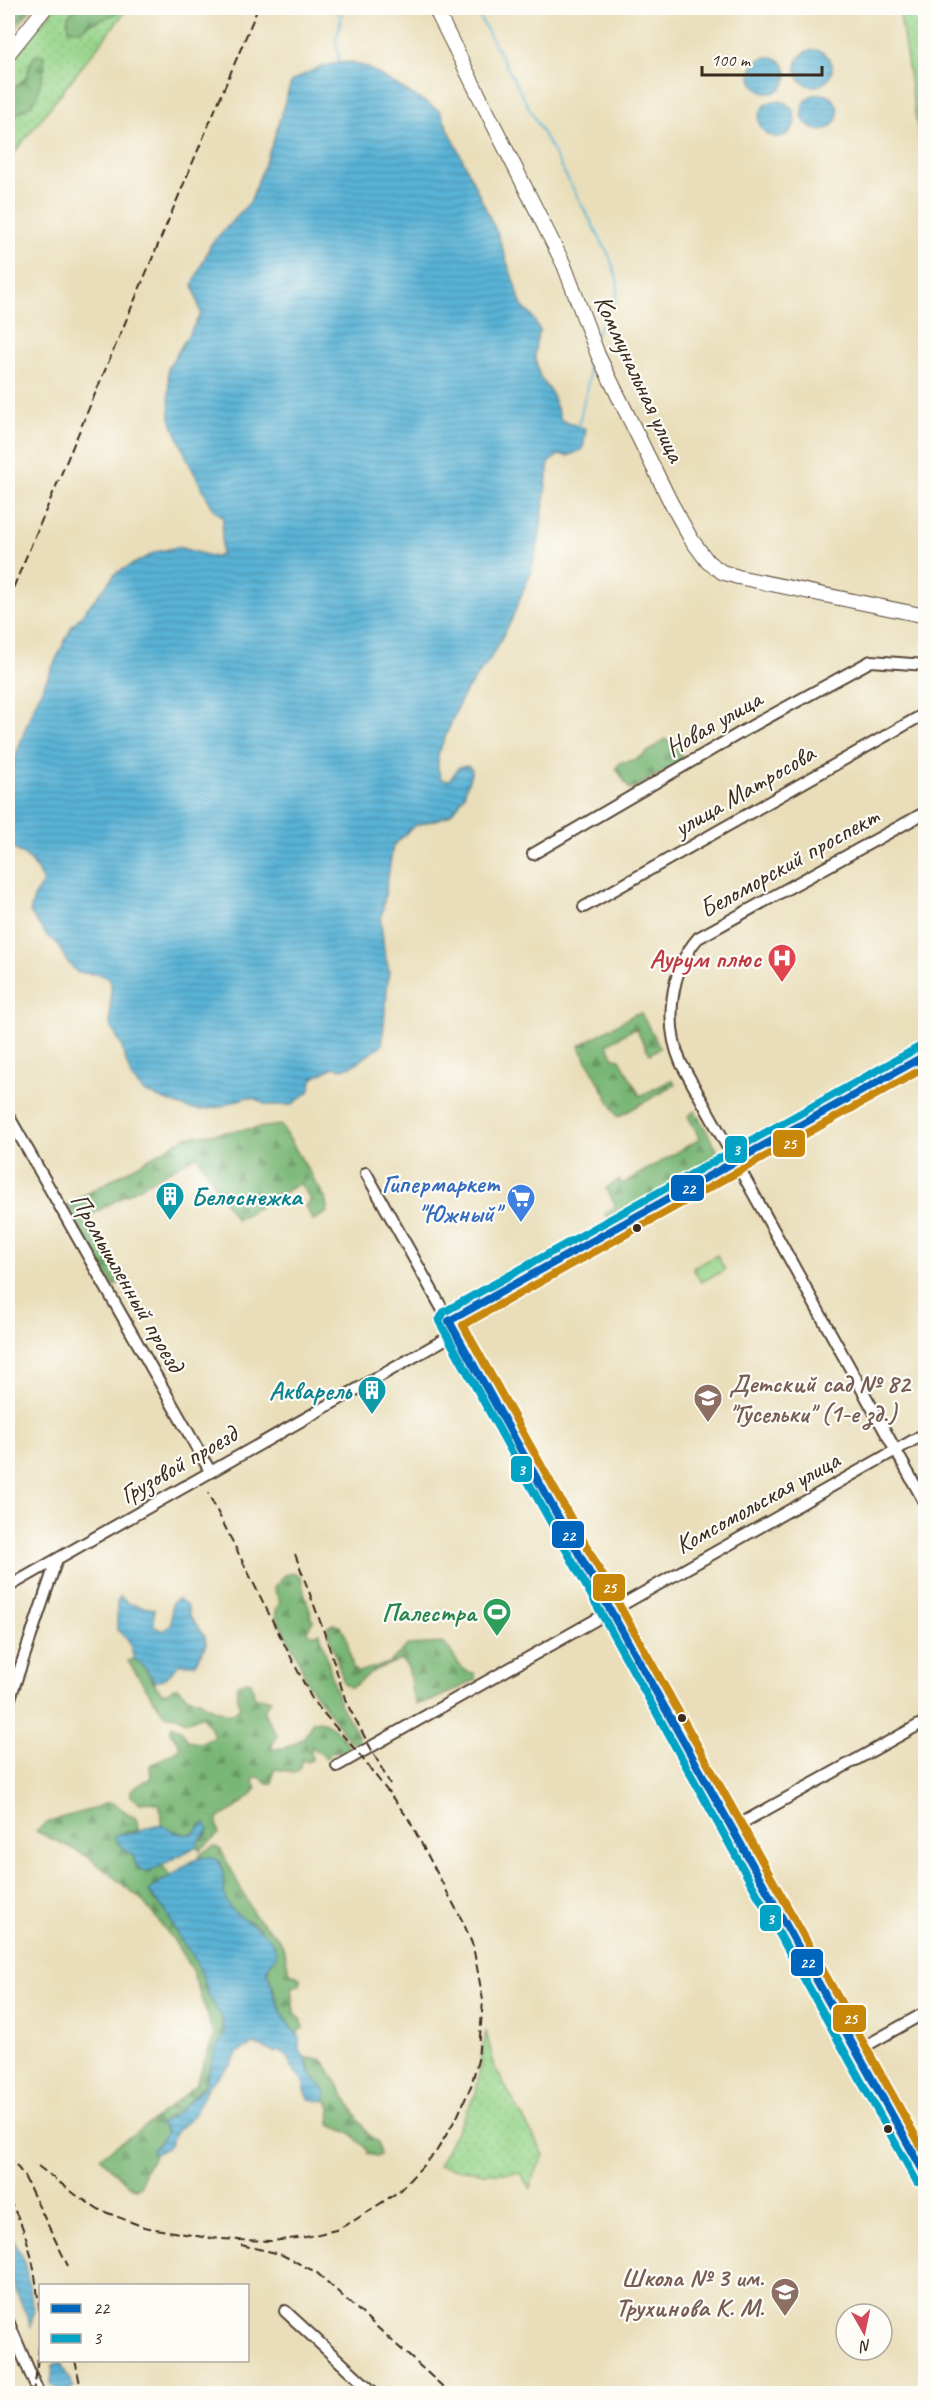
<svg xmlns="http://www.w3.org/2000/svg" width="933" height="2401" font-family="Caveat,sans-serif">
  <defs>
    <pattern id="grass-dots" width="8" height="8" patternUnits="userSpaceOnUse" patternTransform="scale(1.5)"><rect width="8" height="8" fill="#96d489"/><path d="M2 2h.1M6 6h.1" fill="none" stroke="#82b676" stroke-width="1.8" stroke-linecap="round"/></pattern>
    <pattern id="forest-firs" width="22" height="20" patternUnits="userSpaceOnUse" patternTransform="scale(1.5)"><rect width="22" height="20" fill="#78b675"/><path d="M5 1l3.5 6h-7zM16 11l3.5 6h-7z" fill="#64945f"/></pattern>
    <pattern id="water-rules" width="6" height="5" patternUnits="userSpaceOnUse" patternTransform="scale(1.5)"><rect width="6" height="5" fill="#59b2d6"/><path d="M0 2.5h6" fill="none" stroke="#4b91ad"/></pattern>
  </defs>
  <rect width="100%" height="100%" fill="#fdfcf7"/>
  <filter id="ink" filterUnits="userSpaceOnUse"><feTurbulence type="fractalNoise" baseFrequency=".0167" numOctaves="2"/><feDisplacementMap in="SourceGraphic" scale="12" xChannelSelector="R" yChannelSelector="G"/><feConvolveMatrix kernelMatrix="1 2 1 2 8 2 1 2 1" color-interpolation-filters="sRGB"/></filter>
  <filter id="wash" filterUnits="userSpaceOnUse"><feTurbulence type="fractalNoise" baseFrequency=".008" numOctaves="4" result="noise"/><feDisplacementMap in="SourceGraphic" scale="24" xChannelSelector="R" yChannelSelector="G"/><feGaussianBlur stdDeviation="1.35" result="paint"/><feColorMatrix in="noise" values="0 0 0 0 0 0 0 0 0 0 0 0 0 0 0 0 0 1.4 0 .05"/><feComposite in="paint" operator="in"/></filter>
  <g filter="url(#wash)">
    <rect width="100%" height="100%" fill="#e9deb9"/>
    <!-- grass -->
    <path fill="url(#grass-dots)" stroke="#687f54" stroke-width="1.5" d="M29,8H32L8,38V11L12,18L20,19Z
      M54,8H82C74,10 68,13 67,22L85,26L117,13L120,8H128L8,161V126L13,117L33,102L38,92L42,73L30,70C23,89 10,80 12,108L8,114V66Z
      M899,8H925V152H921Z
      M486,2031L495,2068L544,2155L535,2173L530,2188L520,2173H485L438,2166L476,2093Z"/>
    <!-- forest -->
    <path fill="url(#forest-firs)" stroke="#5a704a" stroke-width="1.5" d="M8,8H29L16,22L12,18Z
      M82,8H120C113,21 91,18 82,30H69L68,16L74,10Z
      M36,55H43L45,66L37,96L31,105L13,117L8,126V114L12,108L11,91L27,77L30,63Z
      M665,739L673,744L683,758L678,764L630,790L616,768L621,762C639,762 651,749 665,739Z
      M641,1013L660,1048L650,1054L635,1028L607,1044L614,1058L620,1059L640,1096L672,1080L675,1085L618,1117L579,1046L635,1014Z
      M695,1111L721,1157L643,1202L607,1217L605,1214L616,1207L606,1188L619,1180L622,1184L700,1139L688,1116Z
      M281,1125L325,1198L328,1212L313,1220L305,1206L311,1201L300,1183L236,1220L197,1155L85,1218L122,1281L114,1286L66,1206L186,1137Z
      M295,1573L301,1577C303,1593 309,1606 313,1621L307,1630L311,1635L320,1633L339,1702L358,1735L359,1745H356L349,1740L308,1684L297,1656L276,1617V1609L280,1603L274,1588L285,1575Z
      M333,1624L339,1625L346,1636L353,1668L358,1672L389,1663L408,1645L443,1643C456,1653 457,1672 474,1673L476,1680L431,1701L416,1704C407,1690 415,1665 400,1660L375,1670L351,1688L344,1683L327,1627Z
      M132,1659C148,1664 151,1683 162,1693H167L174,1688H178L188,1697L200,1700L204,1705C209,1707 228,1715 230,1714C234,1713 236,1710 240,1708L236,1688L238,1684L247,1681L251,1682L255,1698H264L271,1700L264,1710C266,1722 275,1726 277,1737L272,1745L273,1749C291,1749 308,1739 312,1722C328,1717 345,1737 350,1751L333,1752L326,1758L311,1746L312,1760L307,1762L302,1759L299,1770L294,1772L274,1769L272,1783H267L260,1777L255,1778L253,1782L256,1789C254,1794 236,1808 230,1812C227,1814 219,1817 217,1819C216,1822 219,1830 219,1834L200,1850L197,1846L198,1841L208,1833L200,1825L198,1830L188,1835L163,1827C158,1819 163,1811 159,1804L151,1802L140,1803L131,1796V1790L151,1778L150,1766L179,1749V1743L170,1732L172,1725L182,1731L188,1741L199,1743L213,1738V1733L202,1715L187,1722L177,1716L164,1715L128,1661Z
      M106,1803H112L137,1819L138,1831L124,1832L118,1843L133,1856L137,1867L148,1873L162,1865L171,1876L158,1883L151,1896L166,1912L181,1940L192,1954L202,1974L207,1994L221,2015L225,2034L215,2051L207,2082L177,2113L164,2119L165,2136L152,2150L154,2154L153,2159L144,2171L141,2186L136,2189L125,2182L100,2157L152,2121L196,2085L214,2036L192,1970L173,1939L141,1899L87,1856L36,1831C54,1813 85,1816 106,1803Z
      M214,1846L221,1850L255,1916L280,1940L285,1952L289,1972L301,1979L300,1984L291,1988L294,2012L302,2020L303,2028L296,2033C285,2025 267,1979 268,1965L274,1959V1945C269,1940 264,1932 259,1927C247,1918 235,1919 226,1902C220,1888 227,1873 220,1861L207,1857L199,1858L201,1853Z
      M307,2058L321,2059L326,2064L369,2137L378,2142L380,2154L376,2156L368,2154L366,2149L352,2134L330,2125L331,2107L325,2099L327,2095L312,2076Z"/>
    <!-- pitch -->
    <path fill="#96d489" stroke="#687f54" stroke-width="1.5" d="M717,1255L725,1270L701,1282L693,1268Z"/>
    <!-- water -->
    <path fill="url(#water-rules)" stroke="#4a6e7a" stroke-width="1.5" d="M796 68a18 18 0 1 1 36 0a18 18 0 1 1-36 0Z
      M751 75a18 18 0 1 1 36 0a18 18 0 1 1-36 0Z
      M351,62L368,68L440,111L498,235L522,306L532,316L540,331L536,342L535,358L540,377L551,392L561,420L586,429L583,449L568,456L559,455L549,462L539,541L530,574L511,621L490,659L463,695L438,754V768L441,779L449,781L459,767L468,766L472,770L464,795L458,806L448,816L414,826L393,846L381,920L384,951L389,970L382,1045L354,1065L342,1069L334,1067L313,1078L309,1092L291,1105H266L256,1099L246,1097L219,1107L202,1110L189,1109L144,1092L131,1077L121,1045L110,1025L111,984L109,978L99,974L78,973L66,960L57,943L47,936L30,912L35,894L43,883C36,863 27,855 8,846V778L32,710L71,628L116,573L156,552L178,547L214,557L221,555L223,517L214,510L189,463L170,418L168,368L201,314L193,284L211,244L250,202L274,139L291,82C313,69 326,63 351,62Z
      M802 112a18 18 0 1 1 36 0a18 18 0 1 1-36 0Z
      M759 119a18 18 0 1 1 36 0a18 18 0 1 1-36 0Z
      M120,1596L130,1604L154,1609V1626L162,1631L171,1625L172,1603L178,1599L187,1605L190,1616L205,1636L206,1645L195,1664H180L166,1678L155,1682L145,1668L134,1659L129,1641L117,1630V1603Z
      M205,1823L209,1830L198,1841L197,1846L148,1873L137,1867L133,1856L115,1840L114,1836C121,1832 126,1834 133,1833C141,1831 150,1824 160,1825C168,1827 180,1837 191,1834C198,1832 199,1826 205,1823Z
      M210,1857C232,1862 217,1889 229,1906C241,1923 277,1931 276,1956L267,1969C271,1987 283,2026 299,2035V2050C309,2060 305,2063 312,2076C316,2084 324,2086 327,2095L323,2101L308,2099L302,2079L291,2068L289,2058L279,2051L276,2053L254,2044L239,2051L231,2064L208,2086L195,2113L175,2133L171,2143L166,2149L154,2154L151,2150L157,2146L166,2133L165,2129L159,2124L177,2113L205,2085L215,2051L225,2034L221,2015L209,1997L202,1974L192,1954L181,1940L166,1912L149,1892C154,1884 160,1883 168,1878C182,1869 192,1857 210,1857Z
      M8,2230L23,2258L34,2308L31,2326L8,2272Z
      M60,2362L74,2388L61,2393L51,2384L53,2365Z"/>
    <g fill="none" stroke-linecap="round" stroke-linejoin="round">
      <!-- stream -->
      <path stroke="#59b2d6" stroke-width="2" d="M330,8L342,15L336,41L339,62
        M477,12L609,255C612,264 618,278 618,287C618,301 602,321 596,334
        M578,429L589,377L586,352L589,347"/>
    </g>
  </g>
  <g filter="url(#ink)">
    <g fill="none" stroke-linecap="round" stroke-linejoin="round">
      <!-- minor casing -->
      <g stroke="#554535" stroke-width="14">
        <path id="minor" d="M926,812L698,938C670,970 664,1024 681,1063L926,1505
          M533,854L752,726L871,661L926,665
          M584,907L926,713
          M8,1115L210,1471
          M366,1173L449,1321
          M8,1587L57,1559
          M8,1704L57,1559L456,1333
          M337,1766L926,1433
          M731,1829L926,1721
          M855,2052L926,2012
          M285,2311L375,2394
          M8,2321L39,2394"/>
      </g>
      <!-- major casing -->
      <g stroke="#554535" stroke-width="16">
        <path id="major" d="M435,8L564,265L598,355L671,503L691,539L708,562L722,572L738,577L926,616
          M8,54L45,8
          M926,1055L449,1321L926,2177"/>
      </g>
      <!-- minor -->
      <use href="#minor" stroke="#fff" stroke-width="10"/>
      <!-- major -->
      <use href="#major" stroke="#fff" stroke-width="14"/>
      <!-- rail -->
      <path stroke="#3b2a1e" stroke-width="2" stroke-dasharray="9 4.5" stroke-linecap="butt" d="M8,600L258,8
        M295,1554L327,1640L346,1702L390,1784
        M8,2154L24,2176L68,2266
        M38,2166L76,2195L100,2210L144,2227L209,2238L239,2240L271,2241L306,2237L336,2230L355,2220L398,2192L436,2152L458,2115L471,2086L478,2060L483,2000L473,1946L464,1924L408,1818L359,1754L313,1701L208,1493
        M8,2199C31,2235 36,2275 40,2317
        M241,2245L280,2254L316,2272L451,2394
        M75,2360L82,2394
        M31,2394L35,2384L40,2338"/>
      <!-- bus-1 casing -->
      <g stroke="#fdfcf7" stroke-width="12">
        <path id="bus-1" d="M449,1321L926,2176
          M449,1321L926,1055"/>
      </g>
      <!-- bus-2 casing -->
      <g stroke="#fdfcf7" stroke-width="12">
        <path id="bus-2" d="M917,2182L439,1321L444,1312L921,1046"/>
      </g>
      <!-- bus-3 casing -->
      <g stroke="#fdfcf7" stroke-width="12">
        <path id="bus-3" d="M926,1067L463,1325L926,2155"/>
      </g>
      <!-- bus-1 -->
      <use href="#bus-1" stroke="#0065bd" stroke-width="8"/>
      <!-- bus-2 -->
      <use href="#bus-2" stroke="#03a3c5" stroke-width="8"/>
      <!-- bus-3 -->
      <use href="#bus-3" stroke="#c88708" stroke-width="8"/>
    </g>
  </g>
  <!-- icons -->
  <defs>
    <g id="hospital-pin" transform="scale(1.5)"><path d="M0 17L-7.5 6A9.5 9.5 0 1 1 7.5 6Z" fill="#e0444e" stroke="#fdfcf7"/><path d="M-5-5h3v3.5h4V-5h3V5h-3V1.5h-4V5h-3Z" fill="#fff"/></g>
    <g id="building-pin" transform="scale(1.5)"><path d="M0 17L-7.5 6A9.5 9.5 0 1 1 7.5 6Z" fill="#0f9aa8" stroke="#fdfcf7"/><path d="M-4-6H4V6H1V3H-1V6H-4ZM-2.5-4.3h1.7v1.8h-1.7ZM.8-4.3h1.7v1.8H.8ZM-2.5-1h1.7V.8h-1.7ZM.8-1h1.7V.8H.8Z" fill="#fff"/></g>
    <g id="supermarket-pin" transform="scale(1.5)"><path d="M0 17L-7.5 6A9.5 9.5 0 1 1 7.5 6Z" fill="#3f7fe0" stroke="#fdfcf7"/><path d="M-6-5.5h2.5l.6 2H6L4.5 2H-2.5L-4.4-4H-6ZM-1.5 3.2a1.3 1.3 0 1 0 .1 0ZM3 3.2a1.3 1.3 0 1 0 .1 0Z" fill="#fff"/></g>
    <g id="school-pin" transform="scale(1.5)"><path d="M0 17L-7.5 6A9.5 9.5 0 1 1 7.5 6Z" fill="#8d6e63" stroke="#fdfcf7"/><path d="M0-5L7-2L0 1L-7-2ZM-4 1L0 2.5L4 1V4Q0 6-4 4Z" fill="#fff"/></g>
    <g id="stadium-pin" transform="scale(1.5)"><path d="M0 17L-7.5 6A9.5 9.5 0 1 1 7.5 6Z" fill="#2e9e5b" stroke="#fdfcf7"/><path d="M0-5a6.5 5 0 1 0 0 10a6.5 5 0 1 0 0-10ZM-3.5-1.8h7v3.6h-7Z" fill="#fff"/></g>
  </defs>
  <g fill-rule="evenodd">
    <use href="#hospital-pin" x="782" y="958"/>
    <use href="#building-pin" x="170" y="1196"/>
    <use href="#supermarket-pin" x="521" y="1198"/>
    <use href="#building-pin" x="372" y="1390"/>
    <use href="#school-pin" x="708" y="1398"/>
    <use href="#stadium-pin" x="497" y="1612"/>
    <use href="#school-pin" x="785" y="2292"/>
  </g>
  <!-- markers -->
  <g fill="#3b2a1e" stroke="#fdfcf7" stroke-width="2">
    <circle cx="637" cy="1228" r="5"/>
    <circle cx="682" cy="1718" r="5"/>
    <circle cx="888" cy="2129" r="5"/>
  </g>
  <g text-anchor="middle" stroke-width="4.5" stroke-linejoin="round" paint-order="stroke">
    <!-- street labels -->
    <g font-size="26" fill="#3b2a1e" stroke="#fdfcf7">
      <text transform="translate(640 378) rotate(65)" y="9">Коммунальная улица</text>
      <text transform="translate(713 723) rotate(-30)" y="9">Новая улица</text>
      <text transform="translate(744 790) rotate(-30)" y="9">улица Матросова</text>
      <text transform="translate(789 862) rotate(-29)" y="9">Беломорский проспект</text>
      <text transform="translate(128 1282) rotate(60)" y="9">Промышленный проезд</text>
      <text transform="translate(178 1464) rotate(-30)" y="9">Грузовой проезд</text>
      <text transform="translate(757 1502) rotate(-29)" y="9">Комсомольская улица</text>
    </g>
    <!-- health labels -->
    <g font-size="26" font-weight="bold" fill="#be3a42" stroke="#fdfcf7" text-anchor="end">
      <text x="761" y="967">Аурум плюс</text>
    </g>
    <!-- shop labels -->
    <g font-size="26" font-weight="bold" fill="#366cbe" stroke="#fdfcf7" text-anchor="end">
      <text x="500" y="1192">Гипермаркет<tspan x="500" dy="30">"Южный"</tspan></text>
    </g>
    <!-- culture labels -->
    <g font-size="26" font-weight="bold" fill="#0d838f" stroke="#fdfcf7" text-anchor="start">
      <text x="191" y="1205">Белоснежка</text>
      <text x="351" y="1399" text-anchor="end">Акварель</text>
    </g>
    <!-- education labels -->
    <g font-size="26" font-weight="bold" fill="#785e54" stroke="#fdfcf7" text-anchor="start">
      <text x="729" y="1392">Детский сад № 82<tspan x="729" dy="30">"Гусельки" (1-е зд.)</tspan></text>
      <text x="764" y="2286" text-anchor="end">Школа № 3 им.<tspan x="764" dy="30">Трухинова К. М.</tspan></text>
    </g>
    <!-- leisure labels -->
    <g font-size="26" font-weight="bold" fill="#27864d" stroke="#fdfcf7" text-anchor="end">
      <text x="476" y="1621">Палестра</text>
    </g>
  </g>
  <g stroke="#fdfcf7" stroke-width="2">
    <rect x="772" y="1129" width="34" height="29" rx="6" fill="#c88708"/>
    <rect x="724" y="1135" width="24" height="29" rx="6" fill="#03a3c5"/>
    <rect x="670" y="1174" width="35" height="28" rx="6" fill="#0065bd"/>
    <rect x="510" y="1455" width="23" height="28" rx="6" fill="#03a3c5"/>
    <rect x="551" y="1520" width="34" height="29" rx="6" fill="#0065bd"/>
    <rect x="592" y="1573" width="34" height="29" rx="6" fill="#c88708"/>
    <rect x="759" y="1904" width="23" height="28" rx="6" fill="#03a3c5"/>
    <rect x="790" y="1948" width="34" height="29" rx="6" fill="#0065bd"/>
    <rect x="832" y="2004" width="35" height="29" rx="6" fill="#c88708"/>
  </g>
  <g font-size="16" text-anchor="middle" font-weight="bold" fill="#fff">
    <text x="789" y="1149">25</text>
    <text x="736" y="1155">3</text>
    <text x="688" y="1194">22</text>
    <text x="521" y="1475">3</text>
    <text x="568" y="1541">22</text>
    <text x="609" y="1593">25</text>
    <text x="770" y="1924">3</text>
    <text x="807" y="1968">22</text>
    <text x="850" y="2024">25</text>
  </g>
  <!-- margin -->
  <rect width="933" height="2401" fill="none" stroke="#fdfcf7" stroke-width="30"/>
  <!-- legend -->
  <rect x="39" y="2284" width="210" height="78" fill="#fdfcf7" stroke="#afa8a0" stroke-width="1.5"/>
  <rect x="51" y="2304" width="30" height="9" fill="#0065bd" stroke="#afa8a0" stroke-width="1.5"/>
  <text x="93" y="2314" font-size="18" fill="#3b2a1e">22</text>
  <rect x="51" y="2334" width="30" height="9" fill="#03a3c5" stroke="#afa8a0" stroke-width="1.5"/>
  <text x="93" y="2344" font-size="18" fill="#3b2a1e">3</text>
  <!-- north arrow -->
  <g transform="translate(864 2332) rotate(171)"><circle r="28" fill="#fdfcf7" stroke="#afa8a0" stroke-width="1.5"/>
  <path d="M0-4.5L10 22L0 15L-10 22Z" fill="#d1495b"/>
  <text y="-9" font-size="16" font-weight="bold" text-anchor="middle" fill="#3b2a1e">N</text>
  </g>
  <!-- scale -->
  <path d="M702 66v9h120v-9" fill="none" stroke="#3b2a1e" stroke-width="3"/>
  <text x="711" y="66" font-size="18" fill="#3b2a1e" stroke="#fdfcf7" stroke-width="4.5" paint-order="stroke">100 m</text>
</svg>
